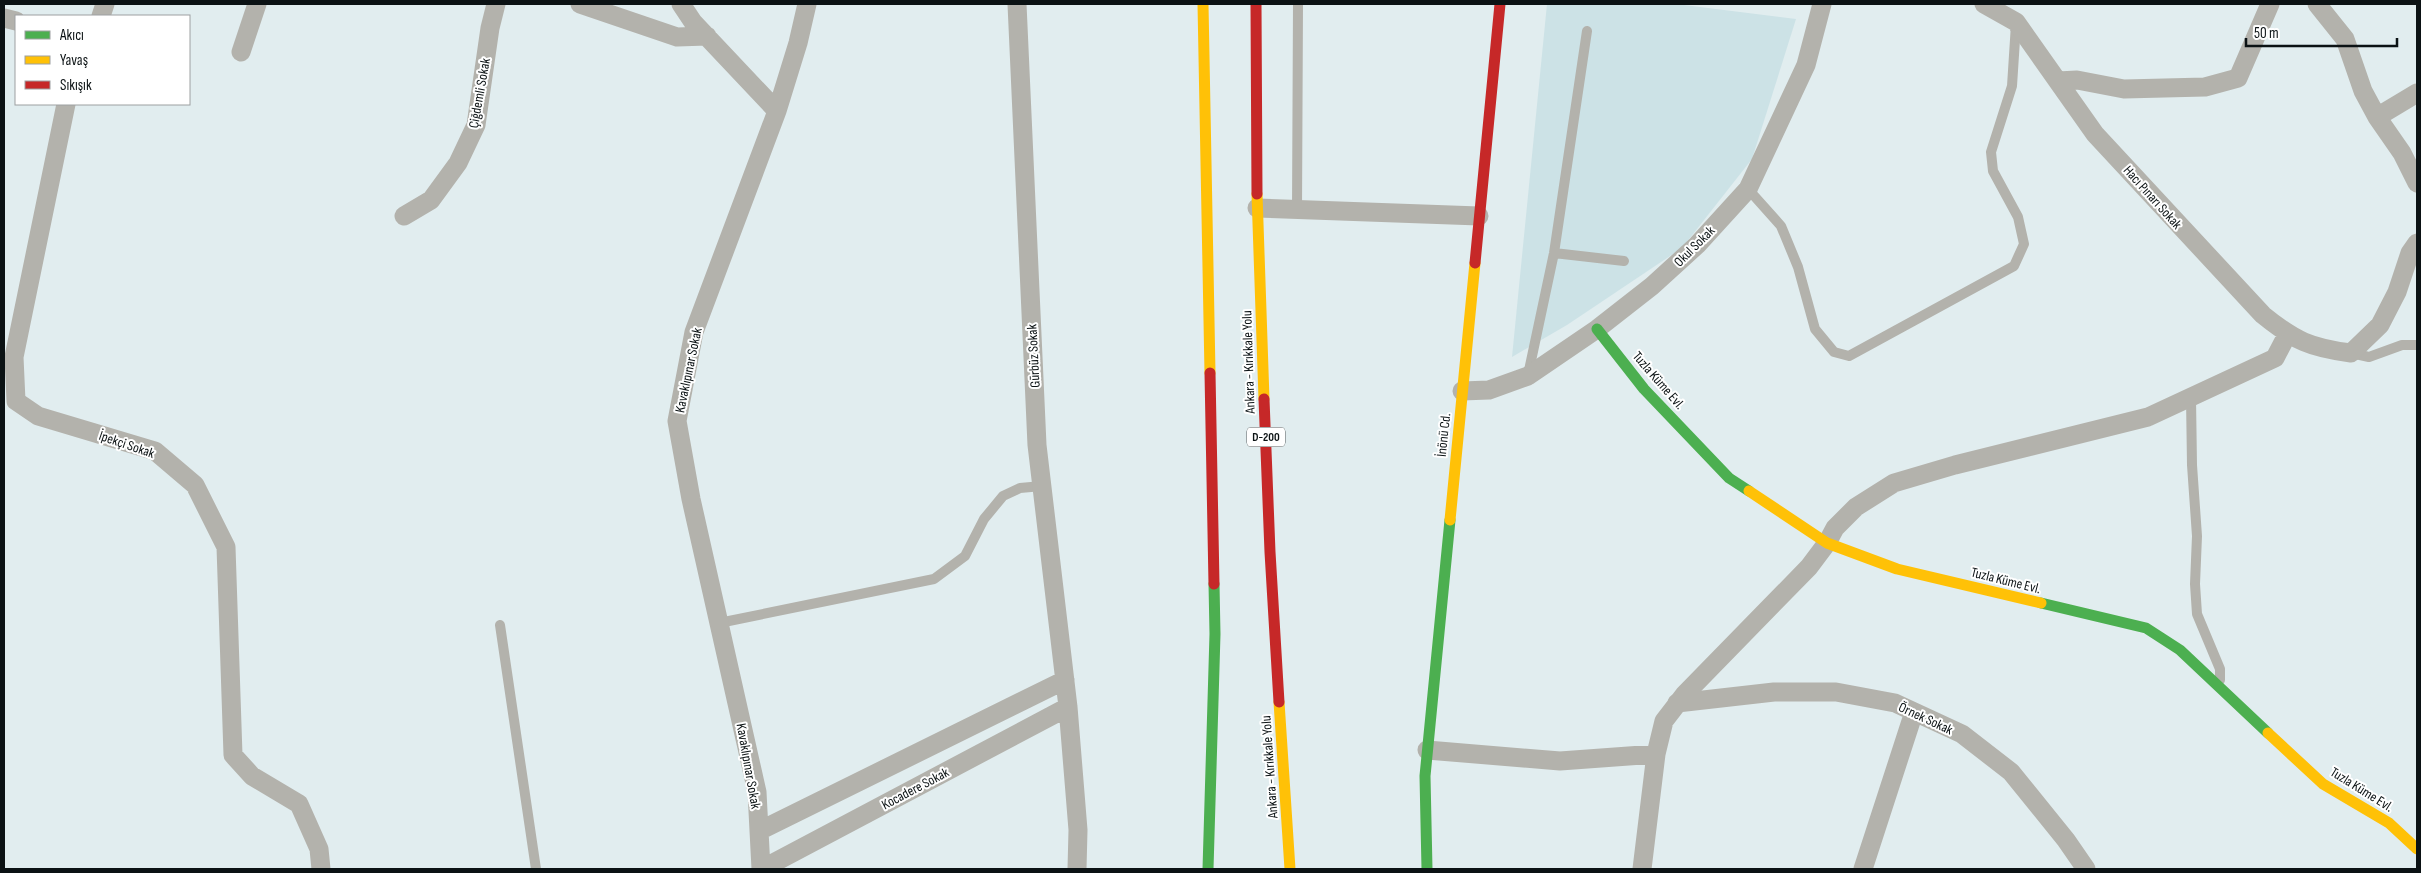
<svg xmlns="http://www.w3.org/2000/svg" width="2421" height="873" font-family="'Sofia Sans Condensed',sans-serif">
  <rect width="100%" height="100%" fill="#e1edef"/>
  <!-- built -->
  <path fill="#cce2e6" d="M1547,4H1676L1796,19L1752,159L1682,248L1567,325L1512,357Z"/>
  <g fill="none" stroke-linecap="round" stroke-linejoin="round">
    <!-- lane -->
    <path stroke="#b3b2ac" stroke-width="10" d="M1748,189L1781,226L1798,267L1815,329L1834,352L1849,356L2014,266L2024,244L2018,217L1993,171L1991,152L2012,86L2016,24
      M1297,210L1298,4
      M1554,253L1624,261
      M2351,353L2369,357L2402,345H2417
      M1528,375L1554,253L1587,31
      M2191,398L2192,465L2197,536L2195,584L2197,614L2220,669V680
      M719,623L934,579L965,556L984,519L1003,496L1020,488L1042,486
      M500,625L536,869"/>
    <!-- street -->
    <path stroke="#b3b2ac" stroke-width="19" d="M580,4L677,37L707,36
      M681,4L693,22L777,111L694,332L677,421L691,499L757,792L761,869
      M1017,4L1037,445L1068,707L1078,830L1077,869
      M1984,4L2016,22L2095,134L2263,315C2295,341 2311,348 2351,353L2380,325L2397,292L2410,253L2417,243
      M2317,4L2345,39L2363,91L2377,117L2402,153L2417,183
      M101,16L105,4
      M4,18L16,21
      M241,52L257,4
      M2058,81L2077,80L2124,89L2205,87L2238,78L2270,4
      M66,104L14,357L16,401L38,416L155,451L195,485L226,547L233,755L252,776L299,804L319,849L321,869
      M777,111L798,43L807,4
      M2377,117L2417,93
      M1257,208L1479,216
      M404,216L431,200L458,163L476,125L490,28L496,4
      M1462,391L1489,390L1528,376L1597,329L1652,286L1697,245L1748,189L1806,65L1822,4
      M1677,703L1774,692H1836L1895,703L1962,734L2011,772L2066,840L2086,869
      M1427,750L1560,761L1656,754
      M759,831L1065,680
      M762,869L1068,707
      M1642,869L1656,754L1664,721L1684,695L1809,567L1827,543L1835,528L1856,507L1894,483L1955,465L2148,417L2275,358L2287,335
      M1863,869L1914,712"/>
    <!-- fast -->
    <path stroke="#4caf50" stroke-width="11" d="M1597,329L1644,389L1729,478L1749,491
      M2041,603L2146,628L2180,650L2268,733
      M1208,869L1215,634L1214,584
      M1427,869L1425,776L1450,520"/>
    <!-- slow -->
    <path stroke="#ffc107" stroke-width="11" d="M1203,4L1210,373
      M1257,194L1264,399
      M1749,491L1827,543L1897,569L2041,603
      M1450,520L1475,263
      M1279,702L1290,869
      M2268,733L2323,784L2389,823L2417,849"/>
    <!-- jam -->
    <path stroke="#c62828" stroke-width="11" d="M1256,4L1257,194
      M1475,263L1500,4
      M1210,373L1214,584
      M1264,399L1270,552L1279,702"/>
  </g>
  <g text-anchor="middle" stroke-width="4" stroke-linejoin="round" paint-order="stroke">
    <!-- shield labels -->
    <rect fill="#fff" stroke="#54595a" stroke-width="1" x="1247" y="427.5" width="38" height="19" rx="4"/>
    <g font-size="12" font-weight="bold" fill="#0b1214">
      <text x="1266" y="441">D-200</text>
    </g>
    <!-- street labels -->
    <g font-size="14" fill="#0b1214" stroke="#fff">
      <text transform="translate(479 93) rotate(-80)" y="5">Çiğdemli Sokak</text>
      <text transform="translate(2153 197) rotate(48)" y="5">Hacı Pınarı Sokak</text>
      <text transform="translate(1694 246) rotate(-45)" y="5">Okul Sokak</text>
      <text transform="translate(1033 356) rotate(-93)" y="5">Gürbüz Sokak</text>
      <text transform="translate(1248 362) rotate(-92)" y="5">Ankara - Kırıkkale Yolu</text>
      <text transform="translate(688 370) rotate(-78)" y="5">Kavaklıpınar Sokak</text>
      <text transform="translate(1659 380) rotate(49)" y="5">Tuzla Küme Evl.</text>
      <text transform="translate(1443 435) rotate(-84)" y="5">İnönü Cd.</text>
      <text transform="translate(127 444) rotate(19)" y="5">İpekçi Sokak</text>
      <text transform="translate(2006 580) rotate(14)" y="5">Tuzla Küme Evl.</text>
      <text transform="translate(1926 718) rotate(25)" y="5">Örnek Sokak</text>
      <text transform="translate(749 766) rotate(80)" y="5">Kavaklıpınar Sokak</text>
      <text transform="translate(1269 767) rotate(-94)" y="5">Ankara - Kırıkkale Yolu</text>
      <text transform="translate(915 788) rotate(-28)" y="5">Kocadere Sokak</text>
      <text transform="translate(2362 789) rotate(32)" y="5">Tuzla Küme Evl.</text>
    </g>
  </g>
  <!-- border -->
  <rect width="2421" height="873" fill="none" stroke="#0b1214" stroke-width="10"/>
  <!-- legend -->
  <rect x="15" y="15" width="175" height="90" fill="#ffffff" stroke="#9da0a1"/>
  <rect x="25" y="31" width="25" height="8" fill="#4caf50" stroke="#9da0a1"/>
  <text x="60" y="40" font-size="15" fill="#0b1214">Akıcı</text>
  <rect x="25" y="56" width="25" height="8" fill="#ffc107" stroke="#9da0a1"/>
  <text x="60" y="65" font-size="15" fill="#0b1214">Yavaş</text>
  <rect x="25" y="81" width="25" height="8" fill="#c62828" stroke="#9da0a1"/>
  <text x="60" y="90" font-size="15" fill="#0b1214">Sıkışık</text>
  <!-- scale -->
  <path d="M2246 38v8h151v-8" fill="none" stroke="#0b1214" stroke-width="2.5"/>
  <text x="2254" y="38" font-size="15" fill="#0b1214" stroke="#ffffff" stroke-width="4" paint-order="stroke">50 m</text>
</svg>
